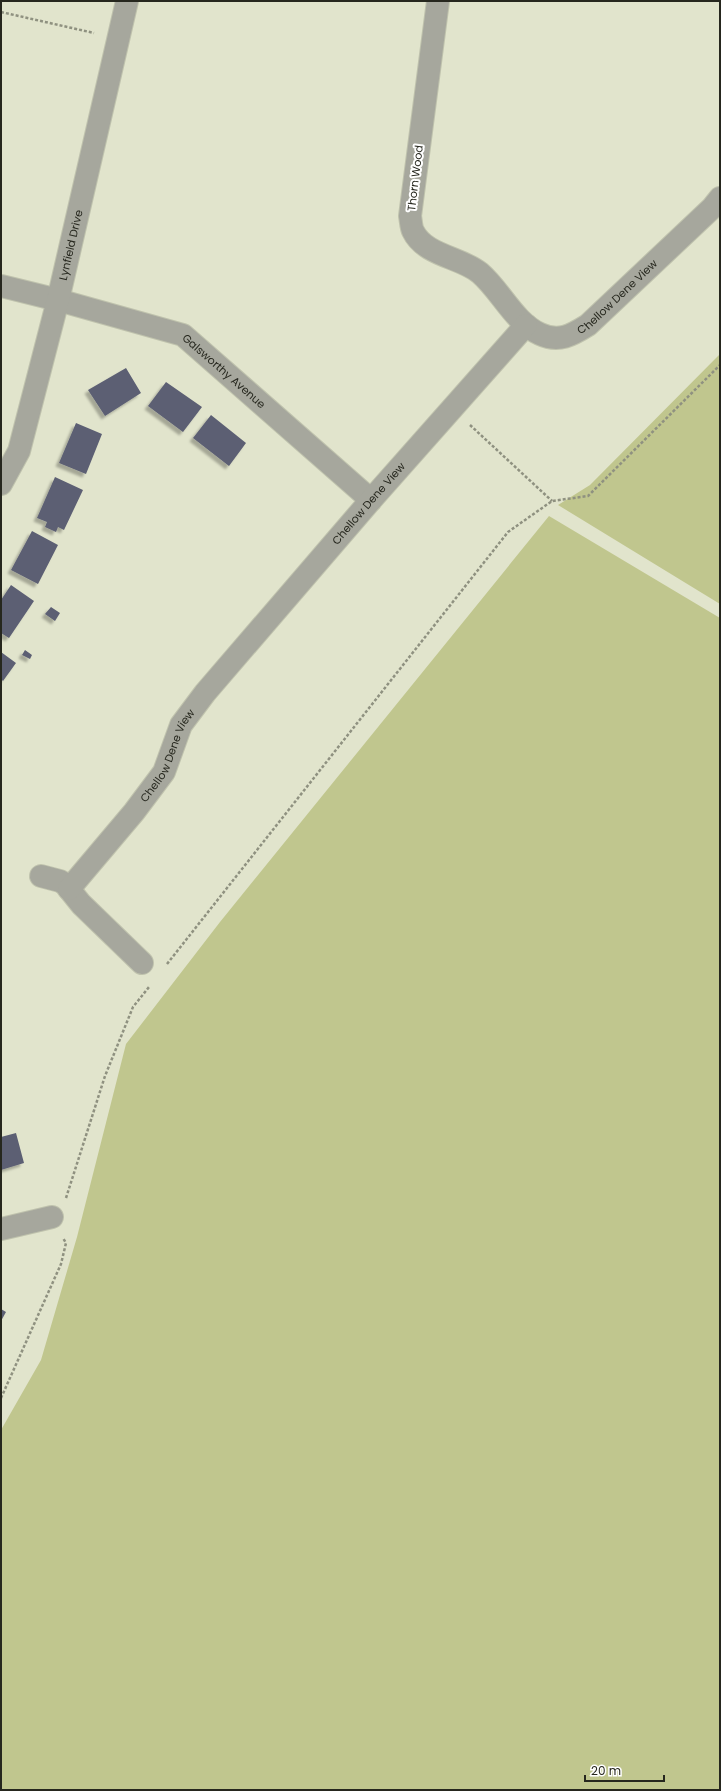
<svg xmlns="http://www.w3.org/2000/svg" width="721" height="1791" font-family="Poppins,sans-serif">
  <defs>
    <filter id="shadow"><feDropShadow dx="-3.5" dy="3.5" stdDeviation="1" flood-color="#0004"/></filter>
  </defs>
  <rect width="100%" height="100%" fill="#e1e4cc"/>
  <!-- green -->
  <path fill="#c0c68e" d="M720,354V604L558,505L590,485Z
    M549,516L720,618V1790H1V1430L41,1360L77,1237L126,1044L220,922Z"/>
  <!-- building -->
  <path fill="#5c5f73" filter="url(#shadow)" d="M126,368L141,393L105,416L88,390Z
    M166,382L202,407L183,432L148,406Z
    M211,415L246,443L229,466L193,438Z
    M76,423L102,434L86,474L59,463Z
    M55,477L83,490L64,530L58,527L56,532L45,527L47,522L37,518Z
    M32,531L58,545L38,584L11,570Z
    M11,585L34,601L9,638L1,633V600Z
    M51,607L60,613L55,621L45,614Z
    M25,650L32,655L30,659L22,655Z
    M1,652L16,663L3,681L1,679Z
    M16,1133L24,1163L1,1170V1137Z
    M1,1309L6,1312L1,1321Z"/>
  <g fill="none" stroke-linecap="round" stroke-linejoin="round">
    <!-- minor casing -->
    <g stroke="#bfc2ad" stroke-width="24">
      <g id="minor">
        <path id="s1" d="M438,1L410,216C411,221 411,227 413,231C425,256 461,257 480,273C501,291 514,322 540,334C559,343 572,335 588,325L712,208L720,198"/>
        <path id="s2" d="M1,286L58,300L183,335L371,500"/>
        <path id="s3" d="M1,484L19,451L58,300L127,1"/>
        <path d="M41,876L60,881L65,884L81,904L142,963"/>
        <path id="s4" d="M69,889L134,812L164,772L181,725L205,693L371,500L526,325"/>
        <path d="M1,1229L52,1217"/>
      </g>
    </g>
    <!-- path -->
    <path stroke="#8f9180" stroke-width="2.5" stroke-dasharray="3 2" stroke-linecap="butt" d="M1,12L94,33
      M470,425L552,501
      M167,964L508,532L552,501L588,496L720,365
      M66,1198L105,1076L133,1007L149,987
      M1,1398L61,1264L66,1243L63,1238"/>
    <!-- minor -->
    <use href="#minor" stroke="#a6a79d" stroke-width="22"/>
  </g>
  <g text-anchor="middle" stroke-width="4" stroke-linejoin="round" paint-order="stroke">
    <!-- street labels -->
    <g font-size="11" fill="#26271e" stroke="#fff">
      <text transform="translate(415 178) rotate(-83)" y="4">Thorn Wood</text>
      <text dy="4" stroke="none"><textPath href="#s3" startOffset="250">Lynfield Drive</textPath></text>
      <text dy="4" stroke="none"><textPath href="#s1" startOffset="491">Chellow Dene View</textPath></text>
      <text dy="4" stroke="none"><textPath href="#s2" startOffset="243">Galsworthy Avenue</textPath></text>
      <text dy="4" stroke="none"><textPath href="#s4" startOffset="491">Chellow Dene View</textPath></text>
      <text dy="4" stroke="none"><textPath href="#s4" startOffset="167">Chellow Dene View</textPath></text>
    </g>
  </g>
  <!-- border -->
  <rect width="721" height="1791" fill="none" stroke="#26271e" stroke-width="4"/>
  <!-- scale -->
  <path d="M585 1775v6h79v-6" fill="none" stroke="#26271e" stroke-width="2"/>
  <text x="591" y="1775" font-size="12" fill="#26271e" stroke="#ffffff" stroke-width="3" paint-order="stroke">20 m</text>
</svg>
